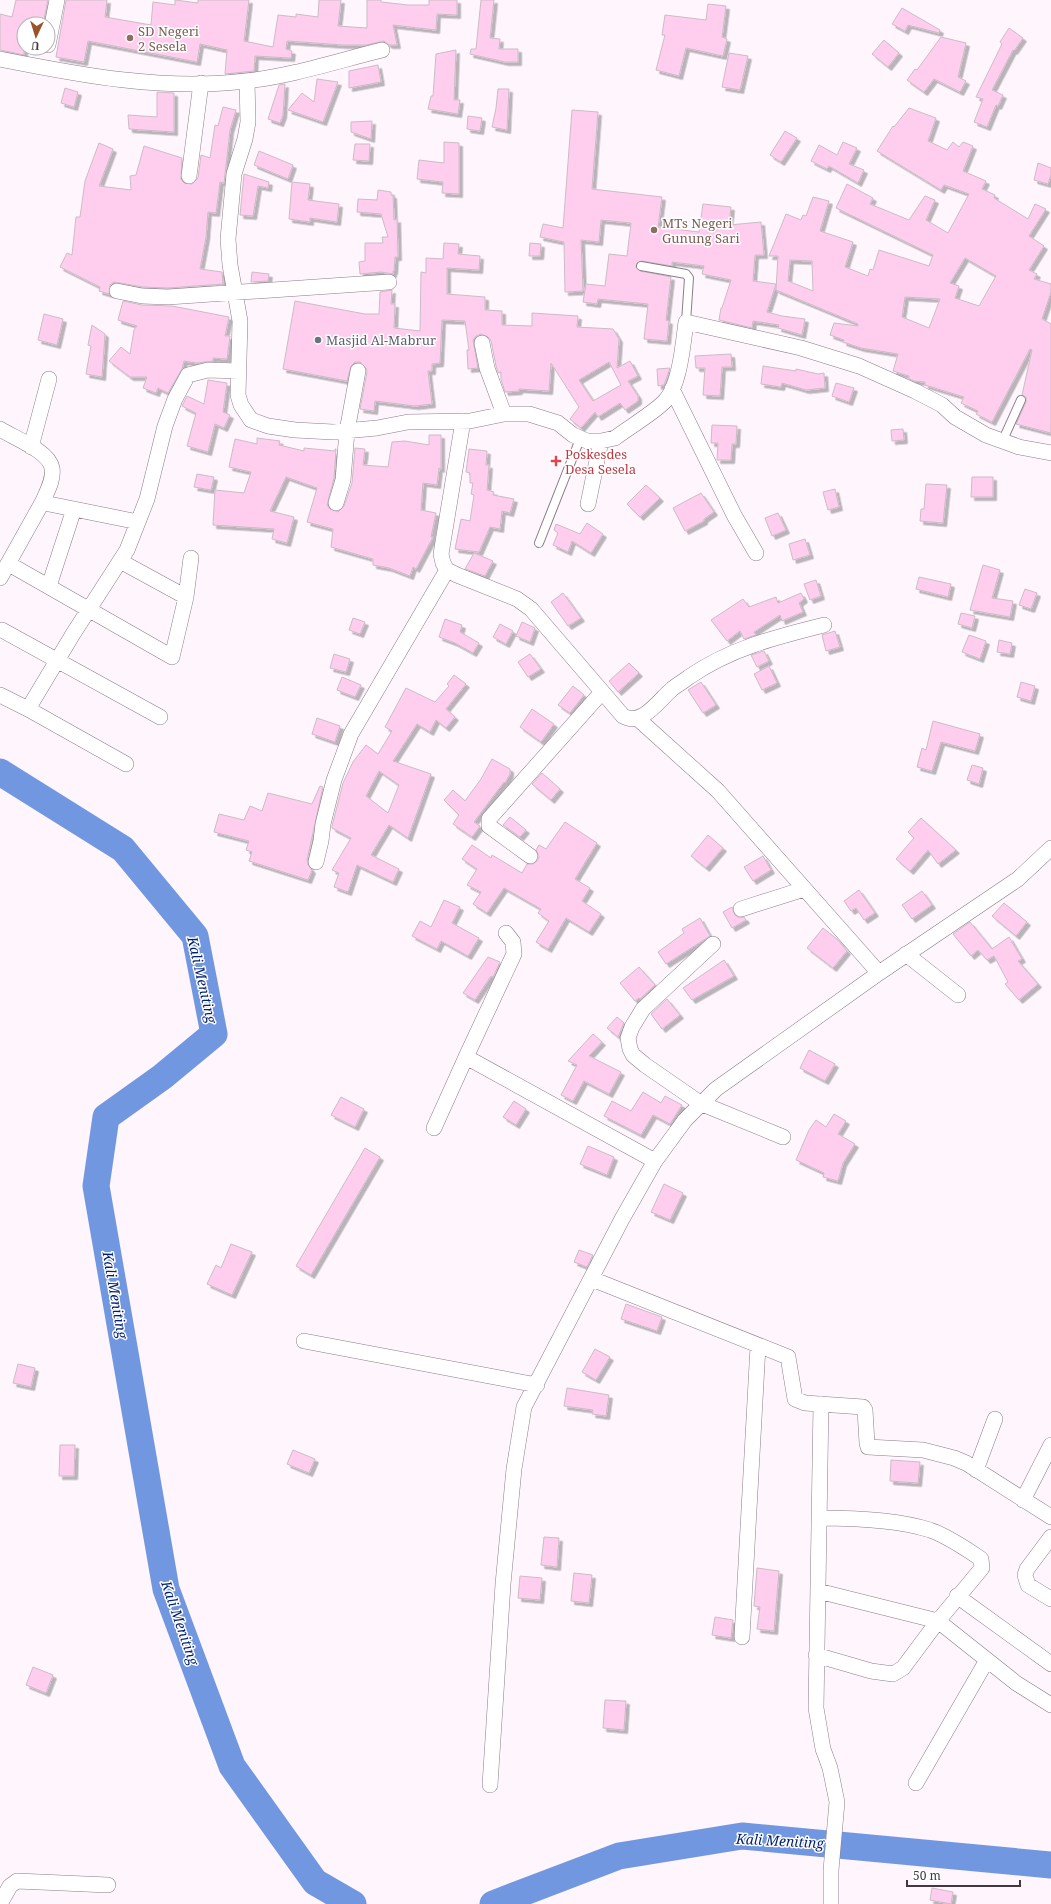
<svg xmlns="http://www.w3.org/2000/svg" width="1051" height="1904" font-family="'Noto Serif',serif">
  <defs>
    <filter id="shadow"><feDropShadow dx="3.5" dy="3.5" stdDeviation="0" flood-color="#0004"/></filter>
  </defs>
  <rect width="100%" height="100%" fill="#fef5fd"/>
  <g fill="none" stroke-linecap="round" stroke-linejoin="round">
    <!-- river -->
    <path stroke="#7197e0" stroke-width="27" d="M0,772L123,849L195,936L214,1034L162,1077L106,1117L96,1186L166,1589L232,1766L315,1882L353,1904
      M493,1904L619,1856L742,1836L1051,1865"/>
  </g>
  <!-- building -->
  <path fill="#ffceee" stroke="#ccbbc6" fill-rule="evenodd" filter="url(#shadow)" d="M16,0H48L43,24H24V55L0,50V14L12,17Z
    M66,0H107L105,17L151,25L153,2L175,5V0L198,3V0H249L244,41L273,47L278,15L296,17V14L318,17L319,0H341L338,26L367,28V0H381V2L408,5H429V0H457V15L437,14L436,30L393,25L397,45H389L384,41L366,45H344L287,41L286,49L292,51L291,58L255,56L254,71L225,74L227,50L200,44L197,62L88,41L84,62L56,57Z
    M481,0H494L490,38L500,39L499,49H518V62H505L470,54L471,49H476Z
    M708,4L726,6L722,37L727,39L723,56L686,48L679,76L656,70L665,35H662L665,15L706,20Z
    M902,8L940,30L939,33L908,25L905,31L892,24Z
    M1009,28L1023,38L1014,51L1013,50L992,90L1003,95L998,106L996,105L987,127L974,122L983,99L976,97L1002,44L1000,42Z
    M941,37L966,43L958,77L966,81L960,92L934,79L924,92L907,80L915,69L917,70Z
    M884,40L899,53L888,67L872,54Z
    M456,50L454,100H460L458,114L428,109L431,96H433L436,54Z
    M729,53L748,56L740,90L722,87Z
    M378,65L381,82L349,88V71Z
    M317,79L338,82L323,122L288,110L302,93L314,102Z
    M285,84L283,115L280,123L268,119L279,85Z
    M65,88L78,92L74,107L61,103Z
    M498,89H509L507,130L492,127L496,108Z
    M157,92L174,93V132L129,129L128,115L157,117Z
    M223,107L236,110L230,130L224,183L220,182L216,213L208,212L206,237L200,269L222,272L223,284L168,288L143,287L114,282L110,285L109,294L99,291L100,287L60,267L67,253L72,255L76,217H80L85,181L99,143L113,149L99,186L131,190L130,176L136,175L144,146L182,158L181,179L184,183L192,184L198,178L201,155L210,158L215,125L218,126Z
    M909,108L936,118L928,141L947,150L953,142L959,147L963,142L973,146L963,171L986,181L982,189L995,195L994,198L1028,219L1035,204L1046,209L1029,236L1044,246L1029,270L1037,274L1034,279L1051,284V292L1042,319L1051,324V433L1016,424L1026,402V397L1022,395L1032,350L1030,349L992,422L976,414L978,411L961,403L964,397L925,385V382L914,381L909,379V376L893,371L898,354L861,348L843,342L844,340L830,335L834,323L858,326V324L776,290L778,256H769L786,214L801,220L803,215L806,216L813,197L829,201L820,231L853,242L845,267L868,276L870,269L873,270L879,250L929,266L933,255L836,208L847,184L873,198L870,204L909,220L925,196L935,200L926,220L948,233L969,194L944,185L941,190L877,151L893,126L894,127ZM965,258L996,276L979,306L955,298L959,286L950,283ZM790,260L812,261L813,291L788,281ZM905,297L940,299L929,328L902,317Z
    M572,110L598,112L592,189L662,197L658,227L699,232L703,204L731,207L729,225L761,222L764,255H755L753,281L776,284L767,312L782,316L805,319L802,335L778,328L779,325L753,321L752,328L719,320L721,308H722L731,280L702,274L704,266L672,262V266L642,261L637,263L636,267L640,271L671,277L666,320L669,321L667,341L644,339L648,304L598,299L597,304L583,302L586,284L605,286L609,254L627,256L631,223L601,220L599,242L581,240L583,291L565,292L564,242L540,237L543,224L563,228Z
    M468,116L482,118L480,131L467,129Z
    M372,121L371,139L351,132V122Z
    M785,131L797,138L781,162L770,155Z
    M444,142L459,143V194L442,193L443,182L417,179L419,160L444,163Z
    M843,142L857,148L849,164L864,170L858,183L829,166L827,169L811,161L819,145L837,155Z
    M355,144H370L369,161L353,160Z
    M259,151L293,165L288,179L254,165Z
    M1038,163L1051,168V175L1048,184L1034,180Z
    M244,174L269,182L268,188L258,186L253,216L240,215Z
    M292,182L310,184L308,200L339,204L337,222L310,218V222L289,219Z
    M378,190L391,192V195H393L394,220L397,219L398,257H395L394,271H393V274L381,272L360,274L359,262L365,261V243H383L382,237H388L381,214L357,212L358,199L377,200Z
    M444,243L459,244L458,254L480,256L479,270L447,268V294L485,297V310L502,311V325L532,326V313L578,316L577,327L613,329L619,339L617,368L630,361L638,376L628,381L638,396V401L625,410L620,403L598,417L595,412L581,428L570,419L579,407L551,363L549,391L519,389V391L505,392L501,379V372L498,373L496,366L491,341L488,337L481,334L476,336L473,340L478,368L468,369L467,350H469L465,321L442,320L440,363L432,364V371H428L432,404L415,406L375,401L374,411L360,409L367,372L366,368L360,362H355L351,366L347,381L283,369L295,301L365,314H379L380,292L392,290L391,304H395L394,328L420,331L421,272L426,273V258L443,259ZM609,362L621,385L593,401L579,380Z
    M530,243L541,244L540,256H529Z
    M252,272L269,274L268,281L251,282Z
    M123,301L142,305L172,306L229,317L225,336H230L227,359L213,358V361L197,363L184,361L182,369L168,393L158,388L156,393L143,388L147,377H130L109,361L121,347L130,354L134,330L137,326L118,320Z
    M44,314L63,319L57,345L38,340Z
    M92,325L105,334L102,377L86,374L91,346L88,345Z
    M731,354L732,367H722L720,396L703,395L705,368H696L695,356Z
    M763,366L796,371V369L818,374L824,373L825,388L806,390L782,383L781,387L761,384Z
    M670,368L664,385L658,386L657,369Z
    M208,380L227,383L223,412L230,415L224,428L215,424L208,452L187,446L196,413L182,406L187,396L204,404Z
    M836,383L854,388L849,402L832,396Z
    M712,425L737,426L736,444H732L731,460H717L718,443H711Z
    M903,429L904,440L892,441L891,430Z
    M429,435H441V469L439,468L437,485L423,483L421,510L436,513L431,537H433L416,569L413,567L410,576L389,568L373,565V559L331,547L333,529L307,522L317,488L286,477L270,511L294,517L287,543L272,539L274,529L213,525L215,490L244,493L251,472L229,467L235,439L257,444V438L280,441L279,445L304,451V448L335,451V449H336L334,478L327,505L330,509L338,512L344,506L352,483L355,448L365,449L363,465L388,467L392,442L405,441L429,445Z
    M469,449L487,451L486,465H489L487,490L494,492L493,495L514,499L510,513L502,511L500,529L490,527L479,552L455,549L461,519L470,521L474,495L471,494L473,483H470V473L466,472Z
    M197,474L214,477L211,490L194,487Z
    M972,477H993V497H971Z
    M926,484L947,485L943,523L920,521L921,509H924Z
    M646,485L660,498L640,517L627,504Z
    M835,489L839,507L828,510L823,492Z
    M701,493L714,512L704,519V521L685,531L673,508Z
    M778,513L786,530L772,536L765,518Z
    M587,523L603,534L591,553L572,541L568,552L553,545L558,533L554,530L556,524L580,534Z
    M805,539L810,555L793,560L789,544Z
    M474,553L493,561L485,576L465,569Z
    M983,565L1000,570L992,598L1013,601L1010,617L970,610Z
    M919,577L951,584L948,597L916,589Z
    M816,580L821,596L810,600L804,584Z
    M1025,589L1037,593L1031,609L1019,605Z
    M563,593L581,618L568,626L551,602Z
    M801,593L804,599L799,603L803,612L782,621L780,615L754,632L756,635L744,639L740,631L727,641L711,620L743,599L749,607L776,597L778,603Z
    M961,613L975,616L972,628L958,624Z
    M353,618L365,622L360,634L349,630Z
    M445,619L462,625L460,632L479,643L473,653L455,643L439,637Z
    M522,622L535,628L530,642L516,636Z
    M500,624L513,631L506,644L493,637Z
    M835,631L840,647L826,651L822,635Z
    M969,635L986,641L980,659L962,652Z
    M999,640L1012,643L1010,654L997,652Z
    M764,651L769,661L757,667L751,655Z
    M334,654L350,659L346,672L330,668Z
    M530,654L541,669L528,677L518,662Z
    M629,663L639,673L618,692L609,681Z
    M769,666L777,683L762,690L754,674Z
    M454,675L466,684L446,709L455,717L446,728L436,720L430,732L417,724L393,761L431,774L408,838L389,825L371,855L399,869L393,882L357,865L348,892L334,887L339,873L332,870L351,838L332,828V826L343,783L353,762L366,745L378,754L392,731L385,727L406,688L435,702L449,686L447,684ZM379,771L399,785L388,813L366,796Z
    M342,677L361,685L355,697L337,690Z
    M701,682L716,705L703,713L688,690Z
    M1021,682L1035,686L1031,701L1017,697Z
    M573,686L584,695L570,713L558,705Z
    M532,709L554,724L541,742L520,727Z
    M317,718L340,726L335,742L312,734Z
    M933,721L980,734L975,751L941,742L932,771L917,767L922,748L926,750Z
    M492,759L510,769V774L505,783L504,782L474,822L480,826L472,837L453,824L459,815L444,800L453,790L465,801L481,779Z
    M972,765L983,768L979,784L967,780Z
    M542,773L560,789L551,800L532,784Z
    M320,786L323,787L307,860L308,865L312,870L308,880L249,861L252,852L246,850L249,841L214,832L219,814L244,820L250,806L262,811L268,793L312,804Z
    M510,817L526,830L520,837L503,825Z
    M921,818L956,850L938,864L928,850L910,871L896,859L914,838L908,832Z
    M565,822L597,843L575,879L590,888L582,901L601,914L589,932L566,918L548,949L536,942L549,921L538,913L541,909L504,888L487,913L473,904L481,892L467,885L477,869L462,859L472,845L491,858L492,855L522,873L527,864H533L537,861L539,857L536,850L539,845L546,849Z
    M708,835L723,848L706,868L691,856Z
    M763,856L771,870L753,881L744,867Z
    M859,890L875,913L864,920L856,908L851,911L844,901Z
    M922,891L932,905L912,919L902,905Z
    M444,900L460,907L452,923L479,938L468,956L441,941L437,949L412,936L420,921L431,927Z
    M1004,903L1027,922L1016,936L992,916Z
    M732,907L735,915L739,918L744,917L746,920L732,928L723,912Z
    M700,918L710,936L666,964L658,952L684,933L682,929Z
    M970,922L992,949L1009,937L1022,959L1018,961L1038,984L1019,1000L1005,984L1008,982L994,956L987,960L978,950L971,956L953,934Z
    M823,928L838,940L847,951L833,968L807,948Z
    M488,957L500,962L493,977L491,976L475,1000L463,993Z
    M724,960L734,976L692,1000L683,988Z
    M639,967L655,985L640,999L639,998L635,1001L620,983Z
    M667,999L680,1015L662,1029L651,1014Z
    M617,1017L624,1023L618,1037L607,1028Z
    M593,1034L602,1042L589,1056L621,1072L609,1094L584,1081L573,1101L561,1095L577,1065L568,1061Z
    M809,1050L835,1064L825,1081L800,1068Z
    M643,1092L661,1103L665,1096L682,1105L670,1124L653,1115L641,1135L604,1116L612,1101L631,1111Z
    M341,1097L364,1109L355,1127L331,1115Z
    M514,1101L526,1109L516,1125L503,1117Z
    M834,1114L846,1121L838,1134L855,1144L843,1163L838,1181L823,1177L824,1173L796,1160L809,1130L816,1120L826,1127Z
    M588,1146L614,1157L607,1175L580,1164Z
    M365,1148L380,1157L311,1275L296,1266Z
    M664,1184L683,1193L670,1220L651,1212Z
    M231,1244L252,1252L232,1295L207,1284L216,1265L221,1268Z
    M579,1250L593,1255L587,1267L574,1262Z
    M626,1304L662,1317L657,1331L621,1319Z
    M595,1349L610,1357L596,1380L582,1372Z
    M18,1364L35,1368L31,1387L13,1383Z
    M567,1388L609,1395L606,1416L592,1414L593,1410L564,1406Z
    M60,1445H75L74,1476H59Z
    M293,1450L315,1459L309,1473L287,1464Z
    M891,1460L920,1462L918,1483L890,1481Z
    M544,1537L559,1538L557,1567L541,1565Z
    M757,1568L779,1571L774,1631L757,1629L760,1607L754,1606Z
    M574,1573L592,1575L589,1603L571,1601Z
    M520,1576L542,1578L540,1600L518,1598Z
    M715,1617L733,1620L731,1638L712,1635Z
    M33,1667L53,1675L46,1693L26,1685Z
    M605,1700L626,1701L624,1730L603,1728Z
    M932,1888L953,1892L951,1904L930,1900Z"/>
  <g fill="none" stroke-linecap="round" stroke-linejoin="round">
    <!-- service casing -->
    <g stroke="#8b7d89" stroke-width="10">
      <path id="service" d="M641,266L686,274L689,278L686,322
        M1002,442L1021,400
        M539,543L580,439"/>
    </g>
    <!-- minor casing -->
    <g stroke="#8b7d89" stroke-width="16">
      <path id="minor" d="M48,45L57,0
        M0,59C80,75 164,91 246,81C292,76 337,61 382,50
        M247,81L248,122L245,139L234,174L228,239L230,265L240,321L238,395L241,405L251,420L268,426L295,430L333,432L377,428L408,422L470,421L504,414H529L558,423L573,435L587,441H601L615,438C628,428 655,412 665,401C680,385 683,344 686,322L801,348L859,366L915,391L942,405L955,417L986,435L1019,447L1051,453
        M189,176L201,83
        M117,291L142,296L168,297L389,282
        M482,343L487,368L504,414
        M672,389L734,515L756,553
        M463,421L441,554L443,563L447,570L457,575L517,599L531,609L623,716C642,727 659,700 672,689C677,685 684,681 689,677C731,648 776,637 824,625
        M0,429C14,438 49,451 52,468C54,480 47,491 43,501L0,578
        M31,447L49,379
        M43,501L49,504L138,522
        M336,503L343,480L347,431L358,371
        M588,504L601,441
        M120,561L186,597
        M9,564L172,657L186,597L191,558
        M49,586L74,509
        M2,630L160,717
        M0,695L28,709
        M637,718L718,791L879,973
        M126,764L28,709L73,634L127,550L147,499L165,426L175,399L188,375L208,370L239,371
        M530,856L489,826V819L602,692
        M316,862L321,841L323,824L334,780L351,734L447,570
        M741,909L804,889
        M713,944L643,1009L632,1027L628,1038L630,1049L633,1055L645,1065L700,1103L783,1137
        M906,954L958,995
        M466,1057L514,954L513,942L506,933
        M434,1128L466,1057L655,1161
        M592,1279L788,1357L795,1399L805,1403L863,1407L865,1410L867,1443L868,1447L923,1450L954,1458L966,1463L1051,1517
        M304,1341L537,1385
        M821,1404L816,1708L823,1749L830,1768L837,1802L831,1870V1904
        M976,1470L995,1419
        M1023,1500L1051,1445
        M1051,1537L1027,1569L1025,1575L1028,1585L1051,1599
        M818,1591L938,1621L1016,1683L1051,1705
        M957,1596L1051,1664
        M742,1637L758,1346
        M816,1655L871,1671L893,1674L903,1668L938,1621L982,1568L981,1559C968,1550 944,1535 930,1530C899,1520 852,1518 819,1518
        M916,1783L987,1660
        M490,1785L503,1584L514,1469L524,1407L622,1219L655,1161L685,1120L716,1089L879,973L1018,879L1051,848
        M0,1904L10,1886L17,1881L108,1885"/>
    </g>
    <!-- service -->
    <use href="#service" stroke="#fff" stroke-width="8"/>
    <!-- minor -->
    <use href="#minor" stroke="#fff" stroke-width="15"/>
  </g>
  <!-- markers -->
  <g fill="#8d6e63" stroke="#fff" stroke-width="1.5">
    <circle cx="130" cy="38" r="4"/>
    <circle cx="654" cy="230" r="4"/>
  </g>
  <circle fill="#6b7280" stroke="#fff" stroke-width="1.5" cx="318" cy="340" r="4"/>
  <path fill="#e0444e" stroke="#fff" stroke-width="1.5" d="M554 455h4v4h4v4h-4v4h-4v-4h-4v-4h4z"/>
  <g text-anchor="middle" stroke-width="3" stroke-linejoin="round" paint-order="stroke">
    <!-- education labels -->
    <g font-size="13" fill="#785e54" stroke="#fff" text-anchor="start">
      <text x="138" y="36">SD Negeri<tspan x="138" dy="15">2 Sesela</tspan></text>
      <text x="662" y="228">MTs Negeri<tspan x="662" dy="15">Gunung Sari</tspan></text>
    </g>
    <!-- worship labels -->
    <g font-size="13" fill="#5b616d" stroke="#fff" text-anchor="start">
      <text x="326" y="345">Masjid Al-Mabrur</text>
    </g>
    <!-- health labels -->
    <g font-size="13" fill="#be3a42" stroke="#fff" text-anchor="start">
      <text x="565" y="459">Poskesdes<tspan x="565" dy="15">Desa Sesela</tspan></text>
    </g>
    <!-- water labels -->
    <g font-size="14" font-style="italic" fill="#001f72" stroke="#fff">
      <text transform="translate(202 980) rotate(77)" y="5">Kali Meniting</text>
      <text transform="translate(115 1295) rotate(80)" y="5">Kali Meniting</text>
      <text transform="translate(180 1623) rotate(71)" y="5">Kali Meniting</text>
      <text transform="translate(780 1841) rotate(3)" y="5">Kali Meniting</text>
    </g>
  </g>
  <!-- north arrow -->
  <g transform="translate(36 36) rotate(184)"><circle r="19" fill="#ffffff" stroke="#b3b0b2"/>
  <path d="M0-3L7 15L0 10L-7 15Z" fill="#99542a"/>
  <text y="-6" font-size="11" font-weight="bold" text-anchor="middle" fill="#403a3f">U</text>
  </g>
  <!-- scale -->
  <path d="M907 1880v6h113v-6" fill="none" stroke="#403a3f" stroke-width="2"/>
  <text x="913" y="1880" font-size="12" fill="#403a3f" stroke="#ffffff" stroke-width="3" paint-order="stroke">50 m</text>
</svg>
